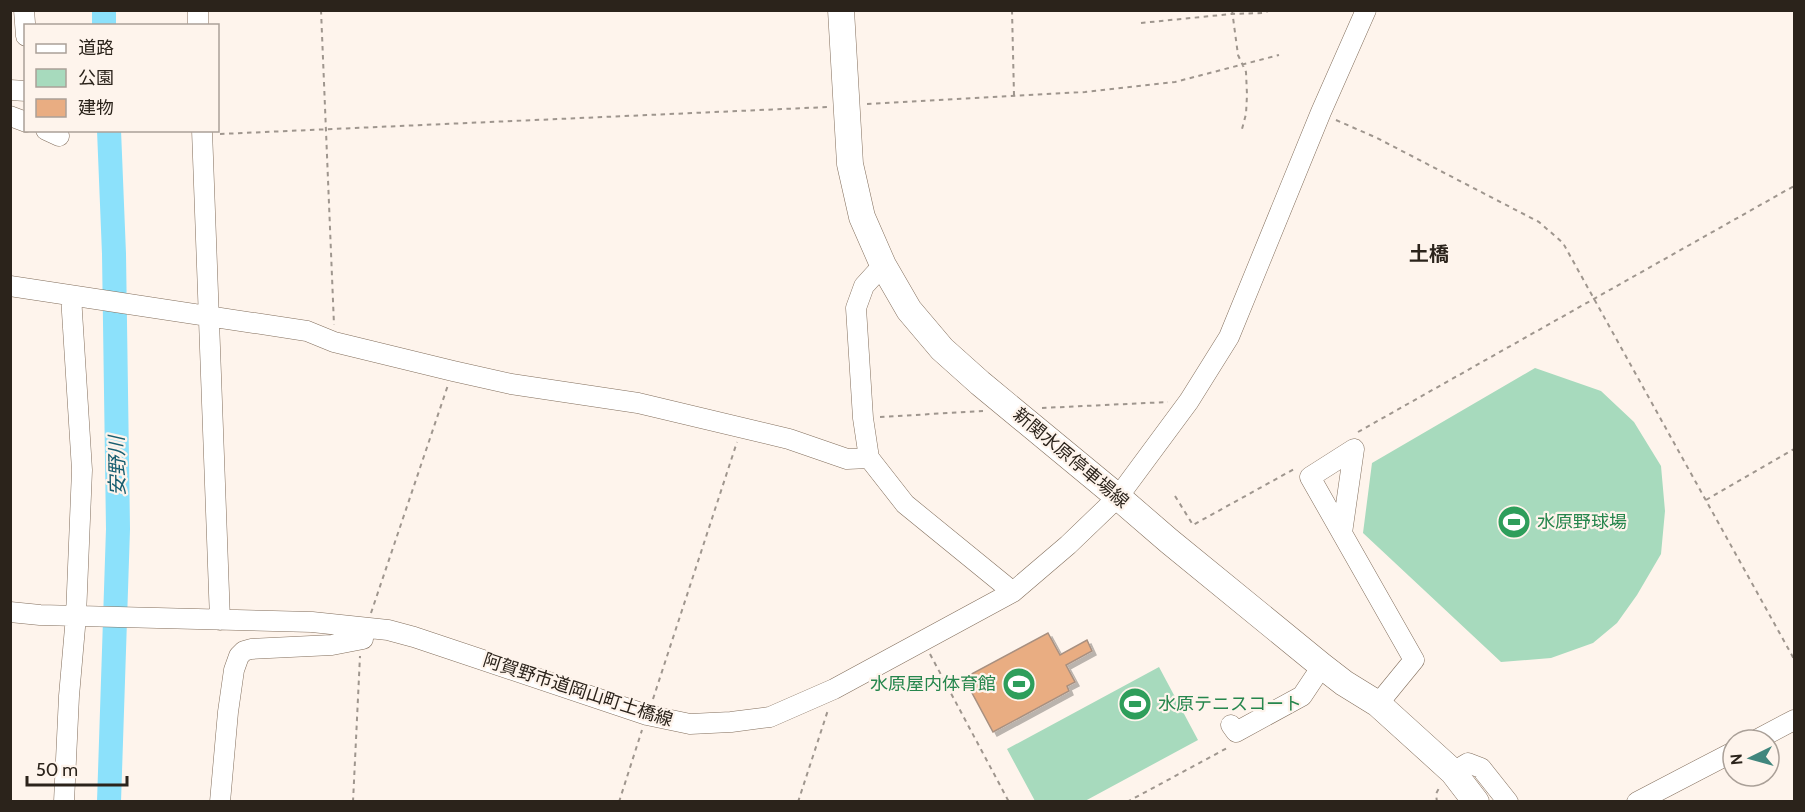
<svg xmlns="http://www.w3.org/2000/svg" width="1805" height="812" font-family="Cabin,'Noto Sans JP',sans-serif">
  <defs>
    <filter id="shadow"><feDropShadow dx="4" dy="4" stdDeviation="0" flood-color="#0004"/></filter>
  </defs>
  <rect width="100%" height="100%" fill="#fef4ec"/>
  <!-- green -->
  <path fill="#a7dabd" d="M1535,368L1601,391L1634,422L1661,466L1665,511L1661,554L1637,595L1617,623L1593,643L1551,658L1501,662L1363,533L1372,463Z
    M1159,667L1198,740L1085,801H1035L1007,749Z"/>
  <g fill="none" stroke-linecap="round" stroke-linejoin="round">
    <!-- river -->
    <path stroke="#8ce1fb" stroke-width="24" d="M104,10V26
      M109,130L114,254L118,529L109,802"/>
  </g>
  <!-- building -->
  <path fill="#e9ad82" stroke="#a89080" stroke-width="1.5" filter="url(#shadow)" d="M1048,633L1060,655L1087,640L1092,651L1066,665L1075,682L1067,686L1069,691L993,732L964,678Z"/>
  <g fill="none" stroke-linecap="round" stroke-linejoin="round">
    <!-- minor casing -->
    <g stroke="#826e5c" stroke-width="21">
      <path id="minor" d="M24,10L26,36
        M198,10V26
        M10,90L26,91
        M10,116L26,122
        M46,130L59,136
        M202,130L220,620
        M883,265L864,286L856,308L863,418L869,458L905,504L1013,592
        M10,286L307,331L334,342L453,371L511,384L638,403L789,439L847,459L869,458
        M1342,533L1354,449L1310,477L1414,660L1378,704
        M10,612L40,615L312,622L388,630L414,637L647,715L690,724L731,722L770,717L834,689L1013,592L1068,545L1118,497L1189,401L1229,337L1321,112L1366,10
        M1231,725L1236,732L1302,696L1322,666
        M1756,740L1794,720
        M1453,772L1468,763L1481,768L1508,802
        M64,802L69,696L76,616L82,470L71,296
        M220,802L228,712L234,670L239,656L244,651L251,649L332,645L363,639
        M1637,802L1733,752"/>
    </g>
    <!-- major casing -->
    <g stroke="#826e5c" stroke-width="27">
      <path id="major" d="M841,10L850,164L862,217L883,265L909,310L942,349L980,383L1118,497L1169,541L1322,666L1344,683L1378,704L1453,772L1476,802"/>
    </g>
    <!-- path -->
    <path stroke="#9f968e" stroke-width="2" stroke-dasharray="4.5 4.5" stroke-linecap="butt" d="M321,10L334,325
      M1012,10L1014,95
      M1232,10L1238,55L1246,72L1247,95L1246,114L1242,129
      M1141,23L1231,14L1263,13L1271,10
      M867,104L1085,92L1175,82L1279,55
      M1336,120L1377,138L1539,222L1563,243L1794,659
      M220,134L828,107
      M1042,408L1168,402
      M880,417L983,411
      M1358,432L1794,186
      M1175,496L1193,525L1296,468
      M1706,500L1794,449
      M371,613L448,385
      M930,654L1009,802
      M653,699L737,442
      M353,802L360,656
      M619,802L642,730
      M798,802L828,710
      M1127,802L1229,747
      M1437,802L1436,794L1439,788"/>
    <!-- minor -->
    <use href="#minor" stroke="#fff" stroke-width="20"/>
    <!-- major -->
    <use href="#major" stroke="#fff" stroke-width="26"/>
  </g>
  <!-- icons -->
  <defs>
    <g id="stadium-disc" transform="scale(1.725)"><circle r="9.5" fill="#2e9e5b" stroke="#fef4ec"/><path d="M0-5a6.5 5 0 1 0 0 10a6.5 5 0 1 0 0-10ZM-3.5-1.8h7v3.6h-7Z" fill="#fff"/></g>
  </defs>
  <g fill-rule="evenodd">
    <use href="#stadium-disc" x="1514" y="522"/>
    <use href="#stadium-disc" x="1019" y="684"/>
    <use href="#stadium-disc" x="1135" y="704"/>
  </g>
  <g text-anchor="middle" stroke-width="4.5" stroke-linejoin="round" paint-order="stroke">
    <!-- street labels -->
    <g font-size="18" fill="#2b231b" stroke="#fef4ec">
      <text transform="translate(1071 458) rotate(40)" y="6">新関水原停車場線</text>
      <text transform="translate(578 690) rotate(18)" y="6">阿賀野市道岡山町土橋線</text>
    </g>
    <!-- leisure labels -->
    <g font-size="18" fill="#27864d" stroke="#fef4ec" text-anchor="start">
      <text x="1537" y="528">水原野球場</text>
      <text x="996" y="690" text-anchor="end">水原屋内体育館</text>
      <text x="1158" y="710">水原テニスコート</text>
    </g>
    <!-- neighbourhood labels -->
    <g font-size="20" font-weight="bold" fill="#2b231b" stroke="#fef4ec">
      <text x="1429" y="261">土橋</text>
    </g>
    <!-- water labels -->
    <g font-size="20" font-style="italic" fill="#185e70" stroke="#fef4ec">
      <text transform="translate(117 466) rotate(-91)" y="7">安野川</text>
    </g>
  </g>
  <!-- border -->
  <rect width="1805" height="812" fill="none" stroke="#2b231b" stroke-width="24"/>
  <!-- legend -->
  <rect x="24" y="24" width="195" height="108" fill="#fef4ec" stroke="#aaa098" stroke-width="1.5"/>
  <rect x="36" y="44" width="30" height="9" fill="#ffffff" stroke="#aaa098" stroke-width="1.5"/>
  <text x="78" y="54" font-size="18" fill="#2b231b">道路</text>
  <rect x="36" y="69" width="30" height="18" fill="#a7dabd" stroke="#aaa098" stroke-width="1.5"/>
  <text x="78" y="84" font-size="18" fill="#2b231b">公園</text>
  <rect x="36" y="99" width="30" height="18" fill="#e9ad82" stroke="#aaa098" stroke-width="1.5"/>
  <text x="78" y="114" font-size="18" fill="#2b231b">建物</text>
  <!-- north arrow -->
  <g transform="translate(1751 758) rotate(265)"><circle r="28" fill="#fef4ec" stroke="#aaa098" stroke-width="1.5"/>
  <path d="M0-4.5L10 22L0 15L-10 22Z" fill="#41867d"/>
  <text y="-9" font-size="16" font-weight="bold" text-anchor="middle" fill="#2b231b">N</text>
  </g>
  <!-- scale -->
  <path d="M27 776v9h100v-9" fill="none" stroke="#2b231b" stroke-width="3"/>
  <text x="36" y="776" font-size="18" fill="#2b231b" stroke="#fef4ec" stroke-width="4.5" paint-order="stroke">50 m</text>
</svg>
